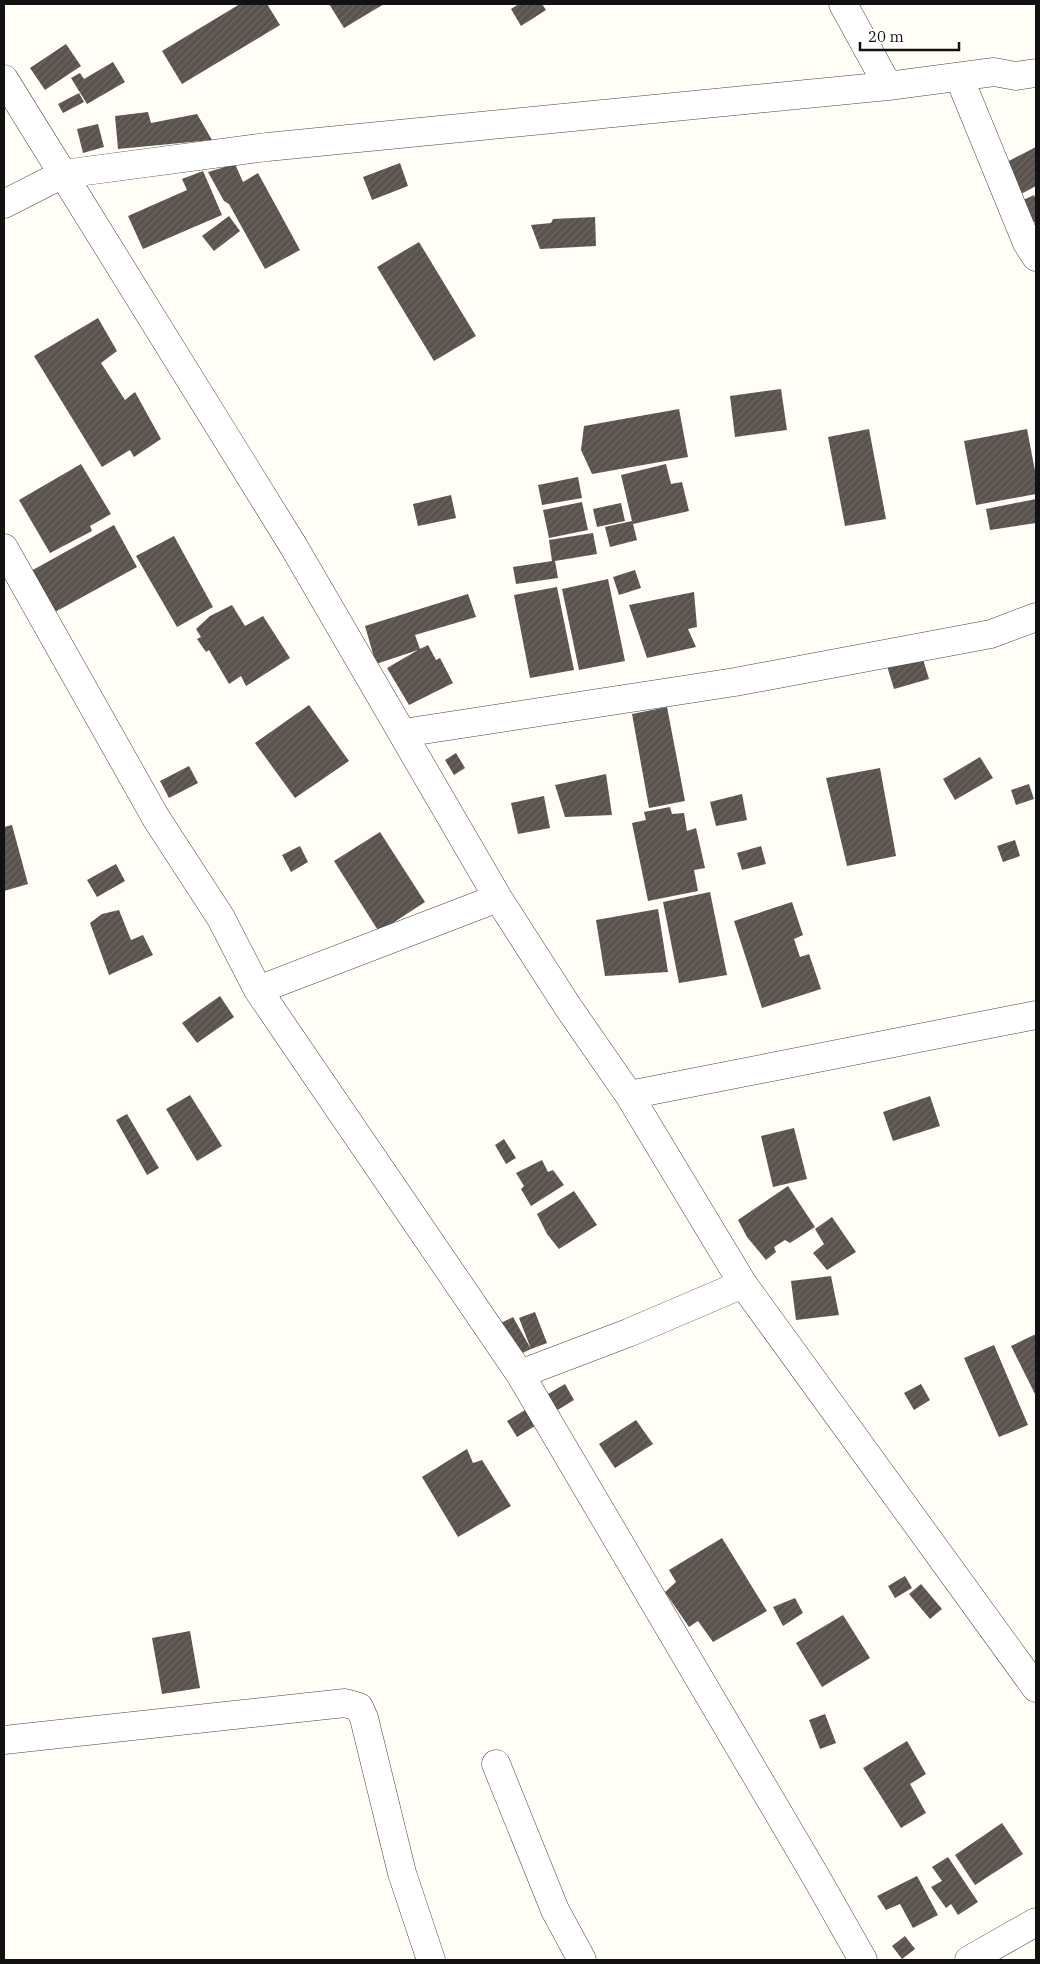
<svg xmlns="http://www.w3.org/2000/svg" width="1040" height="1964" font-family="'IBM Plex Serif',serif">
  <defs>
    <pattern id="building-hatch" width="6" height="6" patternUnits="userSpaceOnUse" patternTransform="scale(1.25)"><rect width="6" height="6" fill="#5a524d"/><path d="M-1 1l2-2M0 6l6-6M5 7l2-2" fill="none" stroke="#6d6662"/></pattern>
  </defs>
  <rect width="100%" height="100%" fill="#fffdf5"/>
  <!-- building -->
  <path fill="url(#building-hatch)" d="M240,4H267L280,25L182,84L162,51Z
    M329,4H384L344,28Z
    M519,4H542L546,10L521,26L511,9Z
    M66,44L81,66L45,90L30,68Z
    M113,62L125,82L87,104L71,78L80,73L84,79Z
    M79,93L84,102L63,113L58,104Z
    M148,112L151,123L197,114L212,140L118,149L115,116Z
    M98,124L104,147L83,153L77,129Z
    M1036,147V186L1019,195L1003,164Z
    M400,163L408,186L372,200L363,177Z
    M235,164L243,182L258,173L300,250L265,269L229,204L224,201L208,172Z
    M203,171L222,215L143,249L128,216L187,190L182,179Z
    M1034,195L1036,200V221L1026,226L1015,204Z
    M229,216L240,231L214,251L202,236Z
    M595,217L596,246L540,249L531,225L551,223L553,219Z
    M419,242L476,336L434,361L377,267Z
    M98,318L117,351L101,363L125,400L135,392L161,439L134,457L130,450L102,467L34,356Z
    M781,389L787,430L735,437L730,396Z
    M679,409L688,457L592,474L581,450L584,426Z
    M869,429L886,519L845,526L828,437Z
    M1027,429L1036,476V494L976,505L964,441Z
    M81,464L111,514L90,526L92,531L50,553L19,500Z
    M666,464L671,484L682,482L689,511L633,524L637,540L610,547L605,527L632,521L621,475Z
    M578,477L582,498L542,505L538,485Z
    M451,495L456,518L418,526L413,504Z
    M1036,499V523L990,530L986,509Z
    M582,502L588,530L549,538L543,510Z
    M621,503L625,521L597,527L593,509Z
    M114,525L137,567L55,612L31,571Z
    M593,533L597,554L555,561L558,578L516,584L513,567L552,561L549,540Z
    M174,536L213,607L177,627L136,556Z
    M635,570L641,588L619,595L613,577Z
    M608,579L625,661L579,670L562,589Z
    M557,587L574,670L530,678L514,595Z
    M694,592L697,627L688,629L696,647L647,658L629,605Z
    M468,594L476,617L415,635L420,649L428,645L436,660L440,658L453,683L409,705L387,668L418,650L376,664L365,626Z
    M232,605L245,626L263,616L290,658L246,686L241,676L229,684L209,650L206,652L197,639L201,637L196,629L210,616Z
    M922,656L929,679L894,689L887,666Z
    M309,705L349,761L295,798L255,743Z
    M667,707L685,801L649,808L632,714Z
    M456,753L465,768L454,775L445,760Z
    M980,757L993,778L955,800L943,779Z
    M189,766L198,783L169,798L160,781Z
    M880,768L896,856L847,866L826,778Z
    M606,774L612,815L565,817L555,785Z
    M1029,784L1034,799L1016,805L1011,790Z
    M742,794L747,820L716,826L710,802Z
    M544,796L550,828L518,834L511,803Z
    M670,807L672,814L684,813L687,831L696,828L705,868L694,870L698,891L648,901L632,823L646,820L644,812Z
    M12,825L28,884L4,891V827Z
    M380,832L425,902L379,932L334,861Z
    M1015,840L1020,856L1003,862L997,846Z
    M300,846L308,862L291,872L282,855Z
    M761,846L766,864L742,870L737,853Z
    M116,864L125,881L97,897L87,880Z
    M710,892L727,975L679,983L663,902Z
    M792,902L803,935L794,939L800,957L809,954L821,989L762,1008L734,921Z
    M658,909L668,972L605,976L596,920Z
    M119,910L131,940L143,935L153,955L109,975L90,923L102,914Z
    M220,996L234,1017L197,1043L182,1023Z
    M190,1095L222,1146L197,1161L166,1109Z
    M930,1096L940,1126L893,1141L883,1112Z
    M127,1114L159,1168L147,1175L116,1120Z
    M794,1128L807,1179L773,1187L761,1136Z
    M504,1139L516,1158L506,1164L495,1145Z
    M542,1160L548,1172L553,1170L564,1185L531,1206L521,1189L524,1186L516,1173Z
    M788,1186L815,1227L790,1243L785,1240L774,1247L776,1252L766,1260L747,1237L738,1220Z
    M574,1191L597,1225L559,1249L547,1234L537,1214Z
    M832,1217L856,1252L827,1270L813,1253L824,1244L815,1229Z
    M831,1276L839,1315L796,1320L791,1281Z
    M535,1312L547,1343L531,1349L519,1318Z
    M513,1317L531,1349L516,1356L499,1324Z
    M1036,1334V1396L1011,1346Z
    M994,1345L1028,1425L999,1437L964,1358Z
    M565,1384L574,1400L546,1417L536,1401Z
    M921,1384L930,1400L914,1410L904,1393Z
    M533,1405L543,1421L517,1437L507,1421Z
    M636,1420L653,1444L615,1468L599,1444Z
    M467,1449L473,1463L482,1460L511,1506L458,1537L422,1477Z
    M722,1538L767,1611L713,1642L698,1621L689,1627L665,1592L676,1582L669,1570Z
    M905,1576L912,1588L895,1598L888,1586Z
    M921,1584L942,1609L930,1619L909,1594Z
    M795,1598L803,1613L783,1626L773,1607Z
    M843,1615L870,1658L822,1687L796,1643Z
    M190,1631L200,1688L162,1694L152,1638Z
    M825,1714L836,1743L820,1749L809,1720Z
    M907,1741L926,1774L910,1784L926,1813L901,1828L863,1768Z
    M1002,1823L1023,1854L975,1885L955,1855Z
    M948,1857L978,1902L958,1915L951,1904L946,1908L931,1887L942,1881L932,1867Z
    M917,1876L938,1915L913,1928L900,1904L886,1910L877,1896Z
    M905,1936L915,1949L902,1959L892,1946Z"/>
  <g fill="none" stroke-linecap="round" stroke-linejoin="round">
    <!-- minor casing -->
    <g stroke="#444" stroke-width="29">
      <path id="minor" d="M843,4L888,86
        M959,77L1027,243L1036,257
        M4,79L294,547L498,898L568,1007L629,1095L743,1284L1036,1688
        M4,204L63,174L267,147L888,86L994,72L1016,76L1036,73
        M4,548L156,818L221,918L258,990L520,1374L816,1877L863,1960
        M403,733L735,682L991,634L1036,617
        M258,990L498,898
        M629,1095L1036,1015
        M520,1374L628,1333L743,1284
        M4,1740L345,1703L359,1707L364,1718L402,1873L431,1960
        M496,1764L555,1910L582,1960
        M969,1960L1036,1922"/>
    </g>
    <!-- minor -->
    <use href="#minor" stroke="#fff" stroke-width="28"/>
  </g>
  <!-- border -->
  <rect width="1040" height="1964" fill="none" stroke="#111111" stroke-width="10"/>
  <!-- scale -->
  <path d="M860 42v8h99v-8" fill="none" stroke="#111111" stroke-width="2.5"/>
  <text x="868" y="42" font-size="15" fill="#111111" stroke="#ffffff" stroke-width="4" paint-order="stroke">20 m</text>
</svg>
